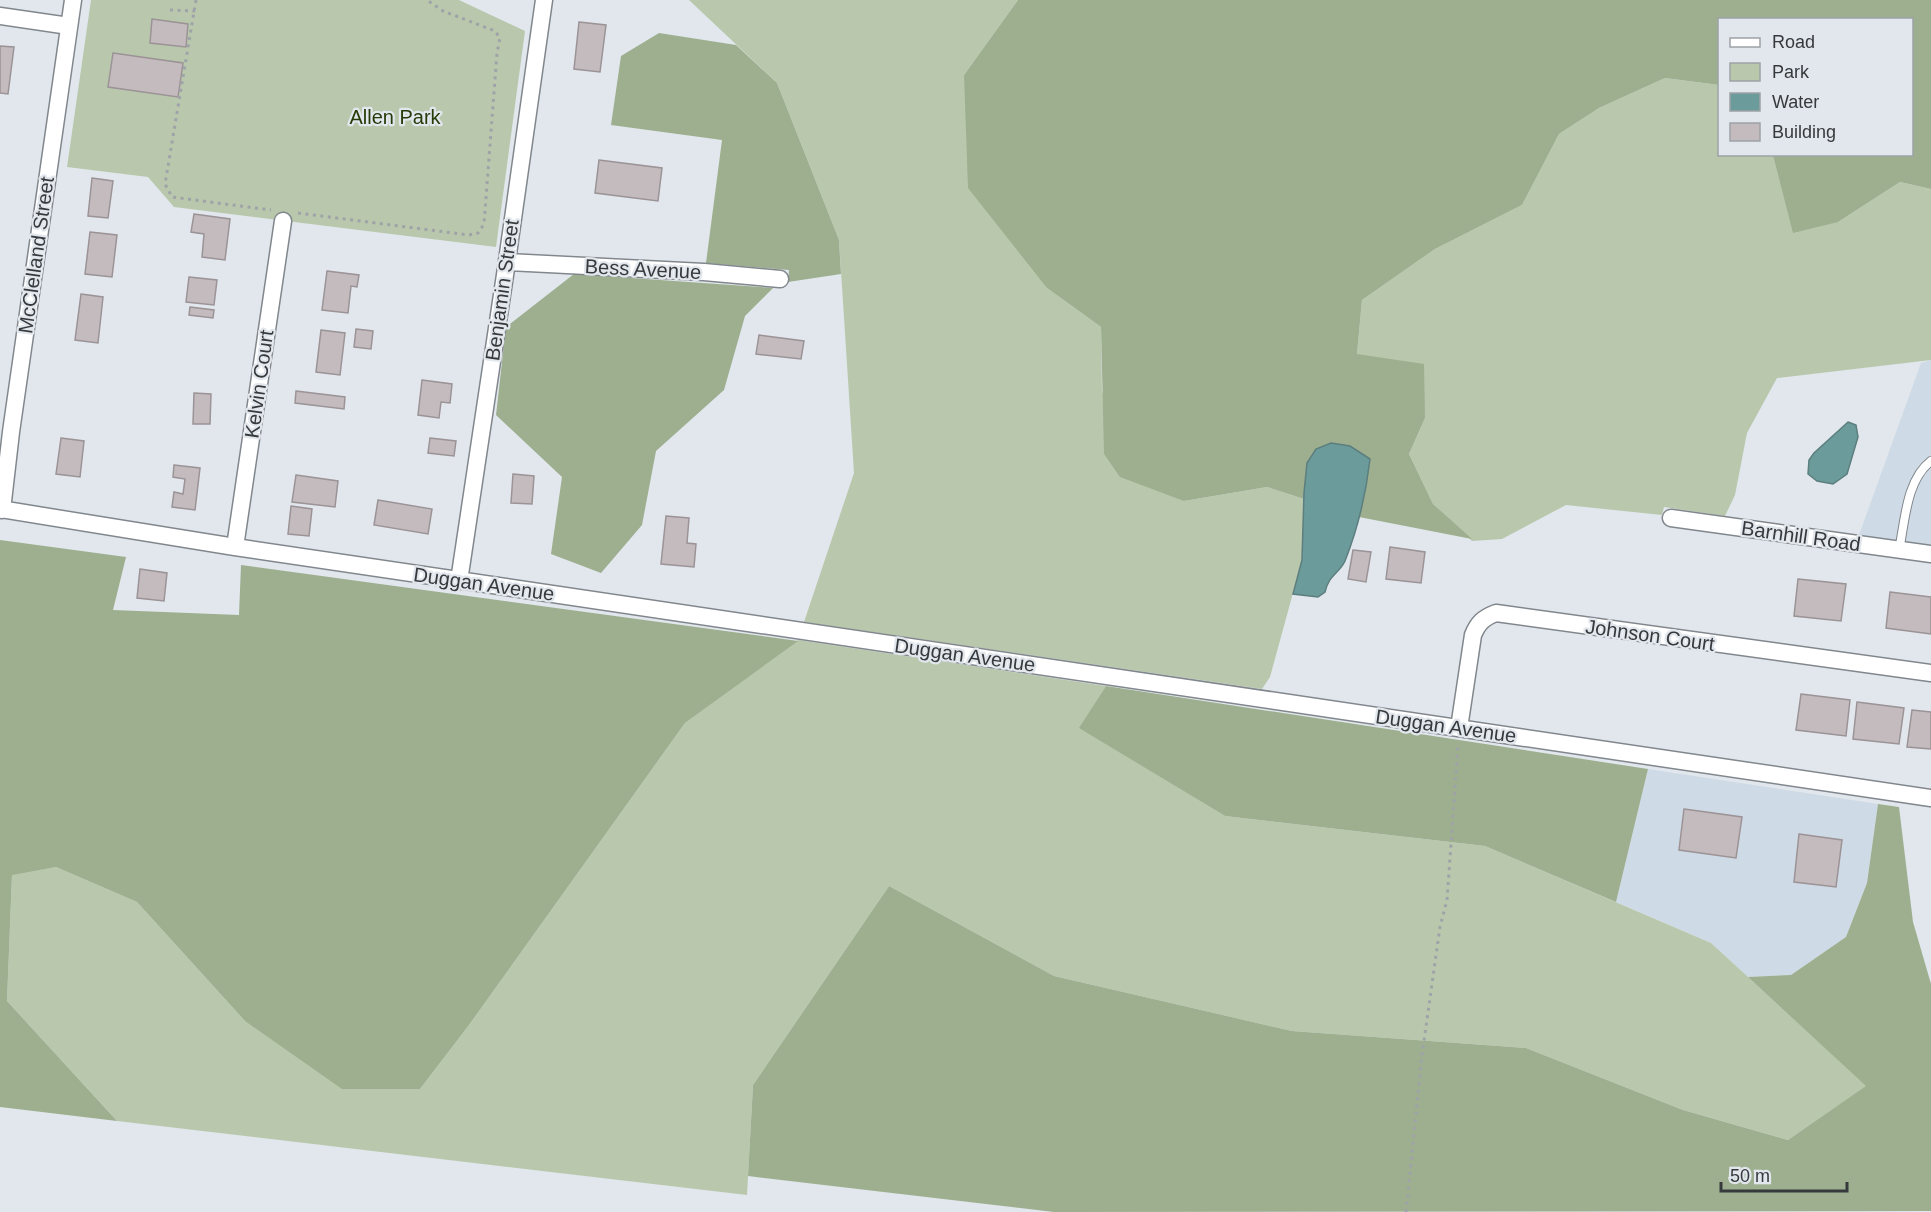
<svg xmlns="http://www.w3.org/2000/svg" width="1931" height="1212" font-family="Arial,sans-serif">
  <rect width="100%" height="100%" fill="#e1e7ed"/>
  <!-- built -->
  <path fill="#cedae5" d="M1931,360V545L1859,535L1921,363Z
    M1648,769L1878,804L1867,883L1846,937L1791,975L1748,977L1711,943L1616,902Z"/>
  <!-- green -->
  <path fill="#b9c8ac" d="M91,0H459L525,31L496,247L174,207L148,177L67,167Z
    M689,0H1018L964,75L1047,288L1101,327L1102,392L1184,501L1267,487L1304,499L1302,560L1270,677L1262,689L804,622L854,473L839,240L777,83Z
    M1665,78L1719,85L1720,154L1773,155L1838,222L1900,182L1931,189V360L1777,378L1747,433L1735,495L1725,516L1664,507L1662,515L1566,505L1502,539L1472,541L1433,504L1409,454L1425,418L1357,354L1362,300L1435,249L1522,205L1559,134L1599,108Z
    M798,640L1106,686L1080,728L1225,816L1485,846L1711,943L1867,1086L1788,1140L1683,1110L1526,1048L1292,1031L1054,976L889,886L753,1085L747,1195L117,1121L7,1001L12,874L56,867L137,902L245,1021L420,1089L469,1025L685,723Z"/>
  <!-- forest -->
  <path fill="#9daf8e" d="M1018,0H1931V189L1900,182L1838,222L1793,233L1773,155L1912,154V20H1720L1719,85L1665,78L1599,108L1559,134L1522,205L1435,249L1362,300L1357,354L1424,364L1425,418L1409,454L1433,504L1472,539L1359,517L1370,459L1350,446L1331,443L1304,493V499L1267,487L1184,501L1120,477L1104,454L1101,327L1047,288L968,188L964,75Z
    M659,33L736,45L777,83L839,240L841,274L788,282L789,270L706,263L722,140L611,125L621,56Z
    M574,274L773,288L745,316L724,390L656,451L642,525L601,573L551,554L562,477L496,415L506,327Z
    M0,540L126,557L113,610L239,615L241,565L798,641L685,723L469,1025L420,1089H342L245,1021L137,902L56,867L12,875L7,1001L117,1121L0,1107Z
    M1106,686L1648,769L1616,902L1485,846L1225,816L1079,728Z
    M1878,804L1899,807L1913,922L1931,984V1211L1054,1212L748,1176L753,1085L889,886L1054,976L1292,1031L1526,1048L1683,1110L1788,1140L1866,1086L1748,977L1791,975L1846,937L1867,883Z"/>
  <!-- water -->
  <path fill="#6c9b9b" stroke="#5c7e7e" stroke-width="1.5" d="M1848,422L1856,425L1858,437L1847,474L1833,484L1817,481L1808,474L1809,460L1814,453Z
    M1331,443L1350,446L1370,459C1366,494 1358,528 1345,561C1339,574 1329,574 1325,592L1318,597L1293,594L1302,560L1304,493L1307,463L1316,449Z"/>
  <!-- building -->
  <path fill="#c4bbbe" stroke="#9b9396" stroke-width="1.5" d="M152,19L188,24L186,47L150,43Z
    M579,22L606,25L600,72L574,69Z
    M0,46L14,47L8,94L0,93Z
    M113,53L183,63L178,97L108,87Z
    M599,160L662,168L658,201L595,193Z
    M92,178L113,181L108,218L88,216Z
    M194,214L230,219L225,260L202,257L204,234L191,232Z
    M90,232L117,235L112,277L85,274Z
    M327,271L359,275L357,287L351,286L348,313L322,310Z
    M189,277L217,280L214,305L186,302Z
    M81,294L103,297L98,343L75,340Z
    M190,307L214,310L213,318L189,315Z
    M356,329L373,331L371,349L354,347Z
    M321,330L345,333L340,375L316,372Z
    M759,335L804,341L801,359L756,354Z
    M422,380L452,384L450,403L441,402L439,418L418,415Z
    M296,391L345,397L344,409L295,403Z
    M194,393L211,394L210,424H193Z
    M61,438L84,441L80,477L56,474Z
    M430,438L456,441L454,456L428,453Z
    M174,465L200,468L195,510L172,507L174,492L183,494L185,479L173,477Z
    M513,474L534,476L532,504L511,503Z
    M296,475L338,481L335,507L292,502Z
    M378,500L432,509L428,534L374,525Z
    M291,506L312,509L309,536L288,534Z
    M666,516L689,518L687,543L696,544L694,567L661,564Z
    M1390,547L1425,552L1421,583L1386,579Z
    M1353,550L1371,552L1366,582L1348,579Z
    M140,569L167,573L164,601L137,598Z
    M1798,579L1846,584L1841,621L1794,616Z
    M1890,592L1931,597V634L1886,628Z
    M1801,694L1850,700L1846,736L1796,730Z
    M1857,702L1904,708L1899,744L1853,739Z
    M1912,710L1931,712V749L1907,747Z
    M1684,809L1742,817L1736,858L1679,850Z
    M1799,834L1842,840L1836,887L1794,882Z"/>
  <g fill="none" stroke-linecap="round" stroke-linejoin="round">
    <!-- service casing -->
    <g stroke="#81878c" stroke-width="10">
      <path id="service" d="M1899,550C1905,522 1906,480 1931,461"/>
    </g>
    <!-- minor casing -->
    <g stroke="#81878c" stroke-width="19">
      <path id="minor" d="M0,16L69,26
        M507,262L704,272L780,279
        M0,509L235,547L1931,798
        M2,510L11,432L73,0
        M1671,518L1931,554
        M235,547L283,221
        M459,581L505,275L544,0
        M1459,728L1473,635C1478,623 1483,618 1496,613L1931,673"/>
    </g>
    <!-- path -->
    <path stroke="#9fa3a8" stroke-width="3" stroke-dasharray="3 4.5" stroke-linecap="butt" d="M196,0L165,184L172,197L271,210
      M170,10L195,11
      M298,213L469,235L478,233L484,224L497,53L500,38L495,31L443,11L427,0
      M1406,1212L1422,1055L1440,927L1447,900L1458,745"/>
    <!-- service -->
    <use href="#service" stroke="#fff" stroke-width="8"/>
    <!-- minor -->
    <use href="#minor" stroke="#fff" stroke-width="16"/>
  </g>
  <g text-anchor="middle" stroke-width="4.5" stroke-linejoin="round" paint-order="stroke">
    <!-- park labels -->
    <g font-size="20" fill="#263c08" stroke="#e1e7ed">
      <text x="395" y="124">Allen Park</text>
    </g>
    <!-- street labels -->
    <g font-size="20" fill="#373a3c" stroke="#e1e7ed">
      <text transform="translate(36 255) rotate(-82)" y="7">McClelland Street</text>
      <text transform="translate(643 269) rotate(3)" y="7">Bess Avenue</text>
      <text transform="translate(502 290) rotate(-82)" y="7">Benjamin Street</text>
      <text transform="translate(259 384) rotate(-82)" y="7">Kelvin Court</text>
      <text transform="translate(1801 536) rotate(8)" y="7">Barnhill Road</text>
      <text transform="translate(484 584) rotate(8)" y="7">Duggan Avenue</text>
      <text transform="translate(1650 635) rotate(8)" y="7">Johnson Court</text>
      <text transform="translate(965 655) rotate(8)" y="7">Duggan Avenue</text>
      <text transform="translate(1446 726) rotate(8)" y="7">Duggan Avenue</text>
    </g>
  </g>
  <!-- legend -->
  <rect x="1718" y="18" width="195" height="138" fill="#e1e7ed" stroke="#9da2a6" stroke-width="1.5"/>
  <rect x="1730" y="38" width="30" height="9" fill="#ffffff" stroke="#9da2a6" stroke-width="1.5"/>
  <text x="1772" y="48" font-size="18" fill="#373a3c">Road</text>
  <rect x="1730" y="63" width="30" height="18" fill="#b9c8ac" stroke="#9da2a6" stroke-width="1.5"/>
  <text x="1772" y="78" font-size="18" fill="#373a3c">Park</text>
  <rect x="1730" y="93" width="30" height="18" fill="#6c9b9b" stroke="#9da2a6" stroke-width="1.5"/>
  <text x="1772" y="108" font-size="18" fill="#373a3c">Water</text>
  <rect x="1730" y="123" width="30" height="18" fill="#c4bbbe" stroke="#9da2a6" stroke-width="1.5"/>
  <text x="1772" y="138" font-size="18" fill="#373a3c">Building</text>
  <!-- scale -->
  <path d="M1721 1182v9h126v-9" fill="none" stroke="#373a3c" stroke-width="3"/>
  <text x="1730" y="1182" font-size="18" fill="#373a3c" stroke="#e1e7ed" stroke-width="4.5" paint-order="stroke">50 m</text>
</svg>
